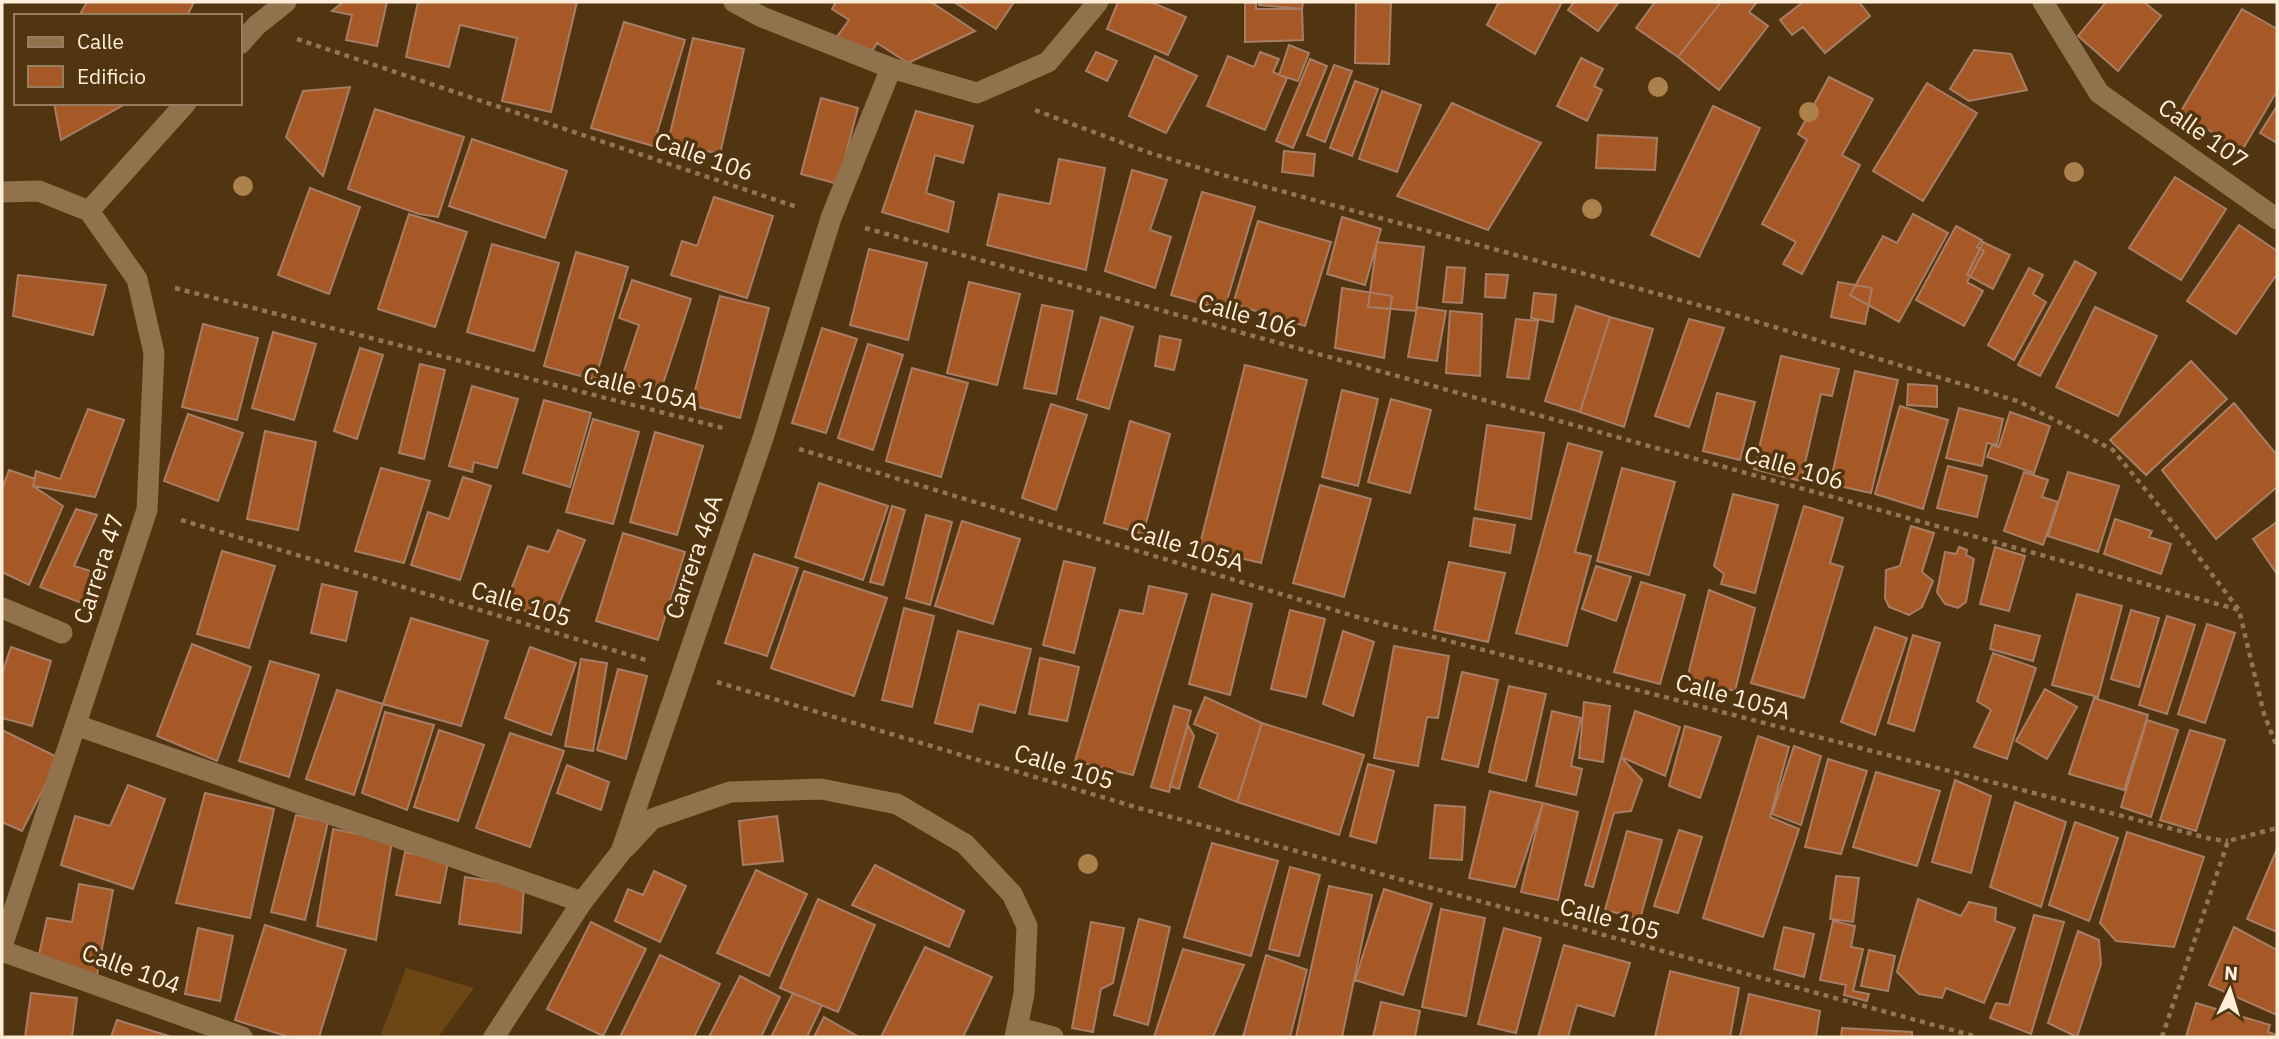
<svg xmlns="http://www.w3.org/2000/svg" width="2279" height="1039" font-family="'IBM Plex Sans',sans-serif">
  <rect width="100%" height="100%" fill="#513511"/>
  <!-- green -->
  <path fill="#6c4714" d="M406,968L474,988L438,1037H380Z"/>
  <!-- building -->
  <path fill="#a65927" stroke="#a87d65" stroke-width="2" d="M87,2H194L187,16H79Z
    M343,2H387L377,46L346,40L352,15L332,11Z
    M418,2H577L551,112L502,101L517,38L460,25L449,67L406,57Z
    M836,2H931L975,31L908,63L877,43L867,59L836,38L849,20L832,9Z
    M954,2H1014L996,29Z
    M1118,2H1151L1186,17L1168,55L1107,29Z
    M1260,2H1303L1302,9L1259,5Z
    M1356,2H1391L1389,64L1355,63Z
    M1499,2H1562L1535,54L1487,25Z
    M1574,2H1619L1598,31L1568,10Z
    M1655,2H1721L1678,57L1636,28Z
    M1721,2H1757L1749,12L1768,26L1719,90L1678,57Z
    M1803,2H1859L1870,16L1825,53L1803,27L1792,35L1780,20Z
    M2106,2H2144L2161,16L2118,71L2078,36Z
    M1245,3H1256V9H1302L1303,40L1245,42Z
    M2242,9L2277,29V91L2241,152L2181,111Z
    M624,22L685,40L653,146L591,128Z
    M693,38L744,49L720,154L668,142Z
    M1289,45L1309,53L1298,81L1279,75Z
    M1974,50L2011,54L2027,90L1969,101L1950,89Z
    M1096,52L1117,61L1107,81L1086,71Z
    M1260,52L1279,59L1273,72L1287,78L1265,130L1207,106L1228,56L1254,67Z
    M1155,56L1197,76L1166,133L1129,116Z
    M1581,58L1603,69L1594,86L1602,90L1587,121L1557,106Z
    M1310,59L1327,66L1293,148L1276,141Z
    M1334,65L1352,71L1325,142L1307,135Z
    M1829,77L1873,99L1842,155L1860,165L1802,274L1783,264L1796,242L1762,224L1807,140L1798,134Z
    M1355,81L1378,89L1352,156L1330,148Z
    M1927,83L1977,113L1923,201L1873,171Z
    M350,87L323,176L286,137L303,91Z
    M1382,91L1421,105L1397,172L1359,159Z
    M821,98L858,108L838,184L801,174Z
    M54,103H127L61,140Z
    M1452,103L1541,143L1488,230L1397,196Z
    M1713,106L1760,128L1699,257L1651,235Z
    M2277,106V143L2260,133Z
    M375,109L464,137L438,217L419,214L348,189Z
    M916,111L973,126L963,163L935,155L926,193L954,202L948,232L882,212Z
    M1598,135L1657,138L1655,170L1596,168Z
    M472,139L567,171L545,238L449,206Z
    M1284,151L1315,154L1313,176L1282,172Z
    M1059,159L1105,168L1086,270L987,245L999,194L1050,204Z
    M1132,170L1167,180L1150,230L1171,237L1155,288L1105,271Z
    M2175,177L2226,209L2181,280L2129,248Z
    M310,188L360,207L329,294L278,275Z
    M1202,192L1255,207L1224,310L1171,295Z
    M714,197L773,216L747,298L671,275L682,241L697,246Z
    M409,214L467,232L435,327L378,309Z
    M1913,214L1948,233L1899,322L1850,295L1883,236L1897,243Z
    M1342,217L1381,229L1365,285L1327,274Z
    M1258,221L1331,242L1305,326L1233,304Z
    M2239,225L2277,251V274L2236,334L2187,301Z
    M1956,226L1982,240L1977,247L1984,251L1967,282L1983,291L1964,326L1916,300Z
    M1377,242L1424,247L1416,311L1368,307Z
    M1983,242L2010,255L1993,289L1967,275Z
    M492,244L559,263L534,351L467,332Z
    M869,249L927,263L908,340L850,325Z
    M576,252L628,267L595,380L544,366Z
    M2075,261L2096,273L2040,376L2018,365Z
    M1447,267L1465,268L1462,303L1443,302Z
    M2029,268L2043,275L2033,294L2046,302L2014,360L1988,345Z
    M1486,274L1508,275L1505,298L1485,297Z
    M18,275L106,285L93,335L13,316Z
    M632,280L691,299L660,393L621,380L639,325L619,318Z
    M969,282L1020,294L997,385L947,373Z
    M1838,282L1872,288L1865,324L1831,317Z
    M1342,288L1392,296L1384,358L1335,348Z
    M1534,293L1556,295L1553,322L1531,318Z
    M720,296L769,308L740,418L691,405Z
    M1042,305L1073,311L1056,394L1024,388Z
    M1576,306L1610,317L1580,412L1545,401Z
    M1417,307L1446,311L1437,361L1408,357Z
    M2095,307L2157,336L2118,416L2056,387Z
    M1450,311L1482,314L1480,376L1446,373Z
    M1101,317L1133,327L1109,409L1077,399Z
    M1610,317L1653,329L1624,427L1580,412Z
    M1516,319L1538,321L1529,379L1507,377Z
    M1689,319L1724,328L1689,427L1655,416Z
    M203,324L258,338L237,420L182,407Z
    M822,328L857,339L826,433L792,423Z
    M273,332L316,344L294,420L252,408Z
    M1160,336L1181,340L1174,370L1155,366Z
    M868,344L903,355L873,450L838,438Z
    M360,348L383,355L357,439L334,431Z
    M1781,356L1839,369L1832,396L1821,394L1801,481L1754,469Z
    M2191,361L2227,399L2146,475L2110,440Z
    M420,364L445,370L424,459L399,453Z
    M1245,365L1307,380L1261,563L1199,548Z
    M912,368L968,383L941,477L886,461Z
    M1855,371L1898,380L1871,493L1830,484Z
    M1908,384L1937,386V407L1907,405Z
    M472,386L518,399L497,468L474,462L472,472L449,466Z
    M1342,390L1378,399L1358,486L1322,477Z
    M1717,393L1755,402L1740,460L1703,451Z
    M1391,399L1431,410L1410,493L1368,482Z
    M544,400L591,413L570,487L523,473Z
    M2234,403L2277,455V487L2216,539L2162,470Z
    M1051,404L1087,415L1056,510L1022,498Z
    M1900,406L1948,420L1923,509L1875,494Z
    M1959,408L2003,419L1997,445L1987,443L1982,466L1946,458Z
    M88,409L124,420L95,497L33,486L36,471L60,479Z
    M2010,412L2050,426L2034,473L1987,457L1992,445L1999,447Z
    M188,414L243,433L218,501L164,481Z
    M593,419L639,432L613,524L566,512Z
    M1130,421L1170,434L1143,534L1104,523Z
    M1487,425L1544,433L1531,519L1475,509Z
    M265,431L316,442L298,530L247,519Z
    M655,432L703,446L677,535L630,522Z
    M1568,443L1602,452L1575,552L1591,556L1567,646L1516,633Z
    M1948,466L1987,476L1977,517L1937,508Z
    M381,468L430,481L404,563L355,551Z
    M1622,468L1675,482L1649,575L1597,561Z
    M9,470L35,479L33,486L63,506L29,585L2,572V489Z
    M2024,472L2048,480L2042,497L2058,502L2043,545L2004,531Z
    M2068,472L2119,486L2098,552L2048,536Z
    M463,477L491,486L460,580L411,565L428,512L449,519Z
    M819,483L888,506L863,580L795,557Z
    M1320,485L1371,499L1344,597L1293,583Z
    M1733,494L1778,505L1755,593L1721,584L1724,574L1714,566Z
    M892,506L905,510L883,585L870,582Z
    M1804,506L1843,518L1830,563L1843,567L1804,698L1751,683Z
    M76,509L97,515L74,566L100,574L94,608L40,587Z
    M926,515L952,522L930,605L906,598Z
    M1474,518L1515,525L1510,553L1470,546Z
    M2115,519L2152,531L2149,537L2171,544L2161,574L2104,554Z
    M962,521L1020,539L993,624L935,606Z
    M2277,522V574L2253,539Z
    M1911,526L1934,533L1922,572L1933,581L1922,607L1909,615L1889,607L1885,598L1886,570L1900,566Z
    M558,530L585,540L553,619L505,605L528,546L549,552Z
    M623,533L685,552L658,640L596,621Z
    M1959,547L1967,550L1966,555L1974,559L1966,602L1958,608L1945,604L1937,592L1945,552L1956,554Z
    M1995,547L2025,556L2009,611L1980,604Z
    M222,551L275,566L249,648L197,634Z
    M754,554L798,568L767,656L725,643Z
    M1064,561L1095,568L1074,653L1043,645Z
    M1449,562L1505,573L1488,642L1434,630Z
    M1596,566L1631,577L1616,621L1582,609Z
    M804,571L887,598L854,696L771,668Z
    M1641,582L1685,595L1660,684L1614,672Z
    M322,584L357,592L346,641L311,633Z
    M1149,586L1187,594L1133,775L1075,761L1120,610L1143,614Z
    M1709,590L1755,608L1735,691L1687,679Z
    M1212,594L1252,604L1230,695L1189,684Z
    M2077,594L2122,606L2098,697L2052,685Z
    M904,608L934,616L912,707L882,700Z
    M1290,610L1325,619L1306,697L1271,689Z
    M2131,610L2159,618L2139,687L2111,679Z
    M2167,616L2195,625L2167,714L2139,705Z
    M411,618L488,641L461,726L383,704Z
    M2207,624L2235,633L2205,723L2178,714Z
    M1995,625L2040,636L2033,661L1990,649Z
    M1875,627L1907,638L1875,735L1841,722Z
    M958,631L1031,649L1015,713L979,704L972,732L935,723Z
    M1343,631L1374,642L1353,716L1323,704Z
    M1913,635L1940,643L1914,731L1888,723Z
    M192,644L251,667L217,761L157,736Z
    M1394,646L1449,656L1438,718L1427,717L1418,766L1374,758Z
    M11,647L51,661L32,726L2,718V674Z
    M530,647L576,663L551,735L505,718Z
    M1993,653L2036,668L2007,759L1974,747L1991,710L1977,701Z
    M1040,658L1079,667L1067,721L1029,714Z
    M581,659L607,663L593,751L565,746Z
    M270,661L319,675L289,777L239,761Z
    M618,669L647,676L626,759L597,750Z
    M1462,672L1498,680L1478,767L1442,759Z
    M1509,686L1546,694L1526,781L1489,772Z
    M2045,689L2077,707L2047,759L2016,741Z
    M337,690L383,704L354,795L306,779Z
    M1205,697L1262,723L1237,802L1199,787L1218,734L1194,724Z
    M2094,698L2148,715L2124,790L2069,774Z
    M1584,702L1610,706L1603,762L1579,758Z
    M1174,706L1191,711L1169,792L1151,787Z
    M1552,711L1581,718L1571,766L1582,769L1576,795L1536,786Z
    M1635,711L1680,727L1665,776L1621,757Z
    M385,712L434,725L407,810L362,793Z
    M2147,720L2178,730L2151,817L2121,807Z
    M1262,723L1364,755L1339,835L1237,802Z
    M1188,725L1194,736L1179,789L1170,786Z
    M1685,726L1721,737L1700,798L1669,786Z
    M2,730L59,758L22,831L2,822Z
    M439,730L484,745L458,821L414,807Z
    M2190,730L2225,740L2196,831L2160,820Z
    M510,733L564,751L530,847L476,828Z
    M1758,736L1789,747L1770,817L1799,829L1763,937L1703,918Z
    M1794,746L1821,756L1801,825L1772,814Z
    M1621,757L1642,780L1631,811L1614,813L1593,887L1585,885Z
    M1828,759L1867,771L1841,854L1805,847Z
    M1368,764L1394,771L1376,843L1350,836Z
    M567,765L609,782L601,810L557,793Z
    M1876,772L1940,791L1917,866L1853,847Z
    M1955,780L1991,796L1971,873L1932,862Z
    M128,785L165,799L133,889L61,865L75,816L110,826Z
    M1490,791L1543,803L1515,887L1469,878Z
    M205,793L274,809L250,918L176,903Z
    M2015,802L2066,822L2041,907L1990,887Z
    M1543,803L1578,812L1558,900L1521,892Z
    M1435,805L1465,807L1462,860L1430,858Z
    M296,815L328,822L305,920L271,912Z
    M777,816L783,861L743,865L739,821Z
    M2075,822L2118,838L2089,921L2049,905Z
    M333,829L392,841L376,940L317,926Z
    M1679,830L1702,837L1678,913L1654,906Z
    M1627,831L1662,840L1640,919L1605,910Z
    M2127,832L2204,857L2174,947L2116,941L2100,923Z
    M1212,843L1278,861L1251,956L1184,937Z
    M2277,849V932L2247,919Z
    M405,852L448,862L440,903L396,895Z
    M875,865L964,911L949,947L852,905Z
    M1290,867L1320,875L1299,956L1269,949Z
    M756,870L807,894L769,976L717,953Z
    M654,871L686,886L660,942L615,921L628,889L643,895Z
    M1836,876L1859,878L1853,922L1830,919Z
    M465,877L524,886L521,933L459,924Z
    M79,884L113,890L97,975L38,959L47,918L72,922Z
    M1329,886L1372,895L1342,1037H1296Z
    M1384,889L1432,904L1403,995L1355,980Z
    M818,899L875,925L838,1012L780,988Z
    M1918,899L1961,916L1969,902L1996,908L1995,921L2015,928L1984,1003L1946,988L1942,998L1919,994L1897,972Z
    M1441,909L1485,918L1466,1016L1422,1007Z
    M2034,915L2064,922L2031,1034L1990,1018L1996,1003L2009,1005Z
    M1139,919L1170,927L1148,1025L1114,1015Z
    M1833,921L1855,926L1851,947L1863,949L1853,991L1869,994L1867,1001L1844,995L1846,985L1820,980Z
    M591,922L646,949L603,1036L547,1009Z
    M1091,922L1124,928L1113,983L1101,989L1093,1032L1072,1028Z
    M265,925L346,950L319,1037H289L235,1020Z
    M1784,927L1814,934L1804,977L1774,969Z
    M2234,927L2277,950V1015L2209,985Z
    M198,928L233,936L220,1001L185,994Z
    M1504,928L1541,938L1516,1033L1478,1024Z
    M2078,931L2099,940L2101,964L2077,1037L2048,1023Z
    M1564,945L1630,963L1614,1016L1577,1005L1568,1037H1538Z
    M925,947L992,977L963,1037H881Z
    M1183,949L1244,965L1213,1037H1154Z
    M1869,950L1895,956L1888,991L1861,986Z
    M660,955L720,984L694,1037H620Z
    M1266,955L1307,970L1290,1037H1243Z
    M1670,971L1739,988L1730,1037H1655Z
    M740,976L780,997L761,1037H709Z
    M31,993L77,998L72,1037H25Z
    M793,993L822,1005L807,1037H771Z
    M1749,994L1820,1011L1816,1037H1740Z
    M1381,1002L1420,1011L1415,1037H1373Z
    M2196,1003L2270,1025L2268,1032L2277,1035V1037H2186Z
    M824,1017L859,1037H814Z
    M117,1020L172,1037H111Z
    M1842,1028L1912,1032V1037H1841Z"/>
  <g fill="none" stroke-linecap="round" stroke-linejoin="round">
    <!-- path -->
    <path stroke="#8e7657" stroke-width="4.5" stroke-dasharray="5 5" stroke-linecap="butt" d="M297,39L797,207
      M1035,110L1147,152L1219,174L1735,315L2020,402L2113,450L2176,527L2239,610L2264,714L2277,747
      M865,228L2239,610
      M175,288L727,429
      M799,449L1364,619L2211,839L2228,841
      M181,520L649,661
      M717,682L1142,809L1978,1037
      M2162,1037L2228,841L2277,828"/>
    <!-- minor -->
    <path stroke="#90724d" stroke-width="21" d="M734,2L762,17L891,68L977,93L1048,62L1098,2
      M2043,2L2099,93L2277,219
      M240,44L257,25L286,2
      M2,192L39,191L89,211
      M89,211L186,103
      M2,608L62,633
      M76,725L582,902
      M625,848L652,819L730,792L821,789L897,804L965,844L1012,894L1027,926L1024,994L1015,1037
      M2,946L147,510L154,353L137,279L89,211
      M2,951L242,1037
      M1019,1028L1053,1037
      M494,1037L582,902L621,852L763,438L831,218L891,68"/>
  </g>
  <!-- trees -->
  <g fill="#ad814c">
    <circle cx="1658" cy="87" r="10"/>
    <circle cx="1809" cy="112" r="10"/>
    <circle cx="2074" cy="172" r="10"/>
    <circle cx="243" cy="186" r="10"/>
    <circle cx="1592" cy="209" r="10"/>
    <circle cx="1088" cy="864" r="10"/>
  </g>
  <g text-anchor="middle" stroke-width="7" stroke-linejoin="round" paint-order="stroke">
    <!-- street labels -->
    <g font-size="24" fill="#feedd9" stroke="#513511">
      <text transform="translate(2203 134) rotate(35)" y="8">Calle 107</text>
      <text transform="translate(704 157) rotate(19)" y="8">Calle 106</text>
      <text transform="translate(1248 316) rotate(16)" y="8">Calle 106</text>
      <text transform="translate(641 389) rotate(14)" y="8">Calle 105A</text>
      <text transform="translate(1794 468) rotate(16)" y="8">Calle 106</text>
      <text transform="translate(1187 547) rotate(17)" y="8">Calle 105A</text>
      <text transform="translate(694 557) rotate(-71)" y="8">Carrera 46A</text>
      <text transform="translate(99 569) rotate(-72)" y="8">Carrera 47</text>
      <text transform="translate(521 604) rotate(17)" y="8">Calle 105</text>
      <text transform="translate(1733 697) rotate(15)" y="8">Calle 105A</text>
      <text transform="translate(1064 767) rotate(17)" y="8">Calle 105</text>
      <text transform="translate(1610 919) rotate(15)" y="8">Calle 105</text>
      <text transform="translate(131 969) rotate(20)" y="8">Calle 104</text>
    </g>
  </g>
  <!-- border -->
  <rect width="2279" height="1039" fill="none" stroke="#feedd9" stroke-width="7"/>
  <!-- legend -->
  <rect x="14" y="14" width="228" height="91" fill="#513511" stroke="#967f61" stroke-width="2"/>
  <rect x="28" y="37" width="35" height="10" fill="#90724d" stroke="#967f61" stroke-width="2"/>
  <text x="77" y="49" font-size="21" fill="#feedd9">Calle</text>
  <rect x="28" y="66" width="35" height="21" fill="#a65927" stroke="#967f61" stroke-width="2"/>
  <text x="77" y="84" font-size="21" fill="#feedd9">Edificio</text>
  <!-- north arrow -->
  <g transform="translate(2230 990) rotate(4)" stroke="#513511" stroke-width="5" paint-order="stroke">
  <path d="M0-5L12 26L0 18L-12 26Z" fill="#feedd9"/>
  <text y="-10" font-size="19" font-weight="bold" text-anchor="middle" fill="#feedd9">N</text>
  </g>
</svg>
